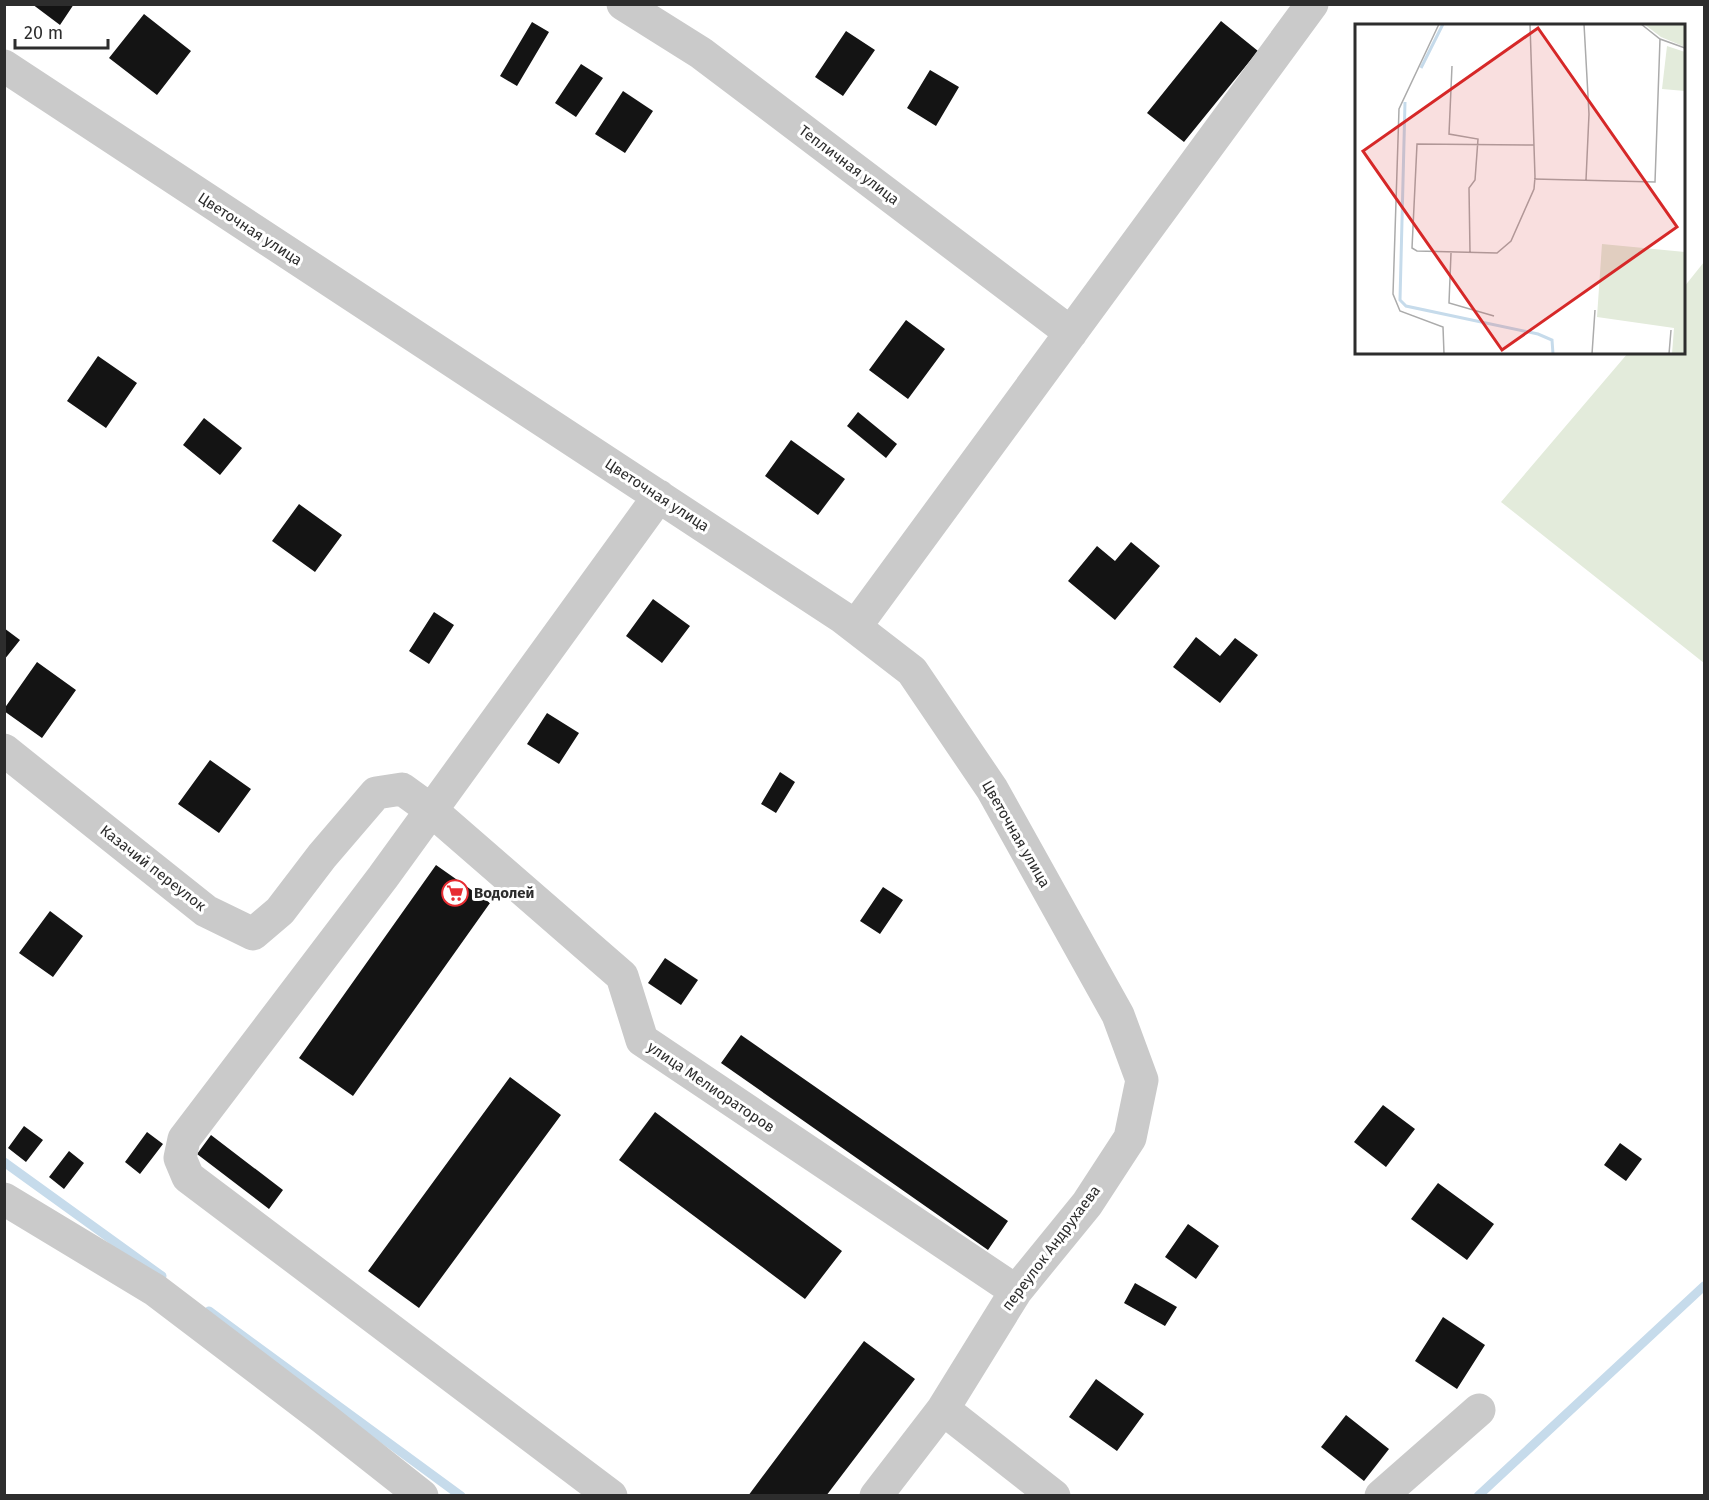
<svg xmlns="http://www.w3.org/2000/svg" width="1709" height="1500" font-family="'Fira Sans',sans-serif">
  <rect width="100%" height="100%" fill="#fff"/>
  <!-- green -->
  <path fill="#e3ebdb" d="M1704,262V663L1501,502L1628,353L1684,352V287Z"/>
  <g fill="none" stroke-linecap="round" stroke-linejoin="round">
    <!-- stream -->
    <path stroke="#c6dbeb" stroke-width="9" d="M4,1162L162,1276
      M209,1311L461,1496
      M1478,1496L1704,1286"/>
  </g>
  <!-- building -->
  <path fill="#141414" d="M32,4H74L60,25Z
    M144,14L191,51L157,95L109,58Z
    M1221,21L1258,51L1184,142L1147,113Z
    M532,22L549,32L517,86L500,76Z
    M846,31L875,50L843,96L815,77Z
    M581,64L603,78L576,117L555,103Z
    M930,70L959,87L936,126L907,108Z
    M623,91L653,111L625,153L595,134Z
    M906,320L945,349L908,399L869,370Z
    M98,356L137,383L106,428L67,401Z
    M858,412L897,444L886,458L847,426Z
    M204,418L242,448L220,475L183,445Z
    M791,440L845,479L818,515L765,476Z
    M299,504L342,535L315,572L272,541Z
    M1131,542L1160,566L1115,620L1068,581L1097,546L1115,561Z
    M653,599L690,626L662,663L626,636Z
    M434,612L454,625L429,664L409,651Z
    M4,628L20,640L4,660Z
    M1196,637L1220,656L1235,638L1258,655L1220,703L1173,667Z
    M37,662L76,690L42,738L4,711V709Z
    M547,713L579,733L559,764L527,744Z
    M210,760L251,789L219,833L178,804Z
    M780,772L795,782L776,813L761,804Z
    M436,865L490,903L353,1096L299,1058Z
    M883,887L903,900L880,934L860,921Z
    M50,911L83,936L53,977L19,953Z
    M665,958L698,980L681,1005L648,983Z
    M741,1035L1008,1221L988,1250L721,1063Z
    M510,1077L561,1115L419,1308L368,1271Z
    M1383,1105L1415,1129L1386,1167L1354,1142Z
    M655,1112L842,1251L805,1299L619,1160Z
    M24,1126L43,1140L26,1162L8,1148Z
    M147,1132L163,1144L140,1174L125,1162Z
    M211,1135L283,1190L269,1209L197,1154Z
    M1620,1143L1642,1159L1626,1181L1604,1165Z
    M69,1151L84,1163L64,1189L49,1177Z
    M1438,1183L1494,1224L1467,1260L1411,1219Z
    M1188,1224L1219,1246L1196,1279L1165,1257Z
    M1135,1283L1177,1307L1165,1326L1124,1303Z
    M1443,1317L1485,1345L1457,1389L1415,1361Z
    M864,1341L915,1379L826,1496H748Z
    M1096,1379L1144,1414L1117,1451L1069,1417Z
    M1346,1415L1389,1449L1364,1481L1321,1447Z"/>
  <g fill="none" stroke-linecap="round" stroke-linejoin="round">
    <!-- minor -->
    <path stroke="#cacaca" stroke-width="33" d="M623,4L701,53L1071,333
      M4,66L842,617L912,671L992,789L1118,1015L1142,1080L1130,1138L1087,1204L1016,1291L943,1409L876,1496
      M855,627L1312,4
      M4,750L206,911L253,934L280,911L322,856L376,793L402,789L431,810L622,976L642,1040L1016,1291
      M4,1199L155,1290L322,1417L422,1496
      M943,1409L1054,1496
      M611,1496L188,1177L180,1158L184,1139L383,877L659,496
      M1381,1496L1479,1410"/>
  </g>
  <!-- icons -->
  <defs>
    <g id="supermarket-ring" transform="scale(1.35)"><circle r="9.5" fill="#fff" stroke="#e72d32" stroke-width="1.5"/><path d="M-6-5.5h2.5l.6 2H6L4.5 2H-2.5L-4.4-4H-6ZM-1.5 3.2a1.3 1.3 0 1 0 .1 0ZM3 3.2a1.3 1.3 0 1 0 .1 0Z" fill="#e72d32"/></g>
  </defs>
  <g fill-rule="evenodd">
    <use href="#supermarket-ring" x="455" y="893"/>
  </g>
  <g text-anchor="middle" stroke-width="6" stroke-linejoin="round" paint-order="stroke">
    <!-- street labels -->
    <g font-size="15" fill="#2d2d2d" stroke="#fff">
      <text transform="translate(849 165) rotate(37)" y="5">Тепличная улица</text>
      <text transform="translate(250 229) rotate(33)" y="5">Цветочная улица</text>
      <text transform="translate(657 495) rotate(33)" y="5">Цветочная улица</text>
      <text transform="translate(1016 834) rotate(60)" y="5">Цветочная улица</text>
      <text transform="translate(153 868) rotate(38)" y="5">Казачий переулок</text>
      <text transform="translate(711 1087) rotate(34)" y="5">улица Мелиораторов</text>
      <text transform="translate(1051 1248) rotate(-53)" y="5">переулок Андрухаева</text>
    </g>
    <!-- poi labels -->
    <g font-size="15" font-weight="bold" fill="#2d2d2d" stroke="#fff" text-anchor="start">
      <text x="474" y="898">Водолей</text>
    </g>
  </g>
  <!-- overview -->
  <g transform="translate(1355 24)">
    <rect width="330" height="330" fill="#fff"/>
    <path d="M289,0H330V23L306,13ZM312,22L330,28V67L307,65ZM247,220L330,228V330H317L319,304L242,293Z" fill="#e3ebdb"/>
    <path fill="none" stroke="#c6dbeb" stroke-width="3" d="M66,44L88,0M50,78L45,276L51,282L183,310L197,316L198,330"/>
    <path fill="none" stroke="#ababab" stroke-width="1.5" d="M84,0L44,85L38,270L45,287L88,303L89,330M175,0L180,153L179,165L156,217L142,229L62,227L57,224L62,120L179,121M229,0L234,90L231,156M286,0L305,15L330,24M97,42L94,110L123,115L120,156L114,164L115,228M179,155L300,158L305,15M96,229L94,279L139,292M237,330L240,286M314,330L316,306"/>
    <path fill="#d62828" fill-opacity="0.15" stroke="#d62828" stroke-width="3" d="M183,4L322,203L147,326L8,127Z"/>
    <rect width="330" height="330" fill="none" stroke="#2d2d2d" stroke-width="3"/>
  </g>
  <!-- border -->
  <rect width="1709" height="1500" fill="none" stroke="#2d2d2d" stroke-width="12"/>
  <!-- scale -->
  <path d="M15 39v9h93v-9" fill="none" stroke="#2d2d2d" stroke-width="3"/>
  <text x="24" y="39" font-size="18" fill="#2d2d2d" stroke="#ffffff" stroke-width="4.5" paint-order="stroke">20 m</text>
</svg>
